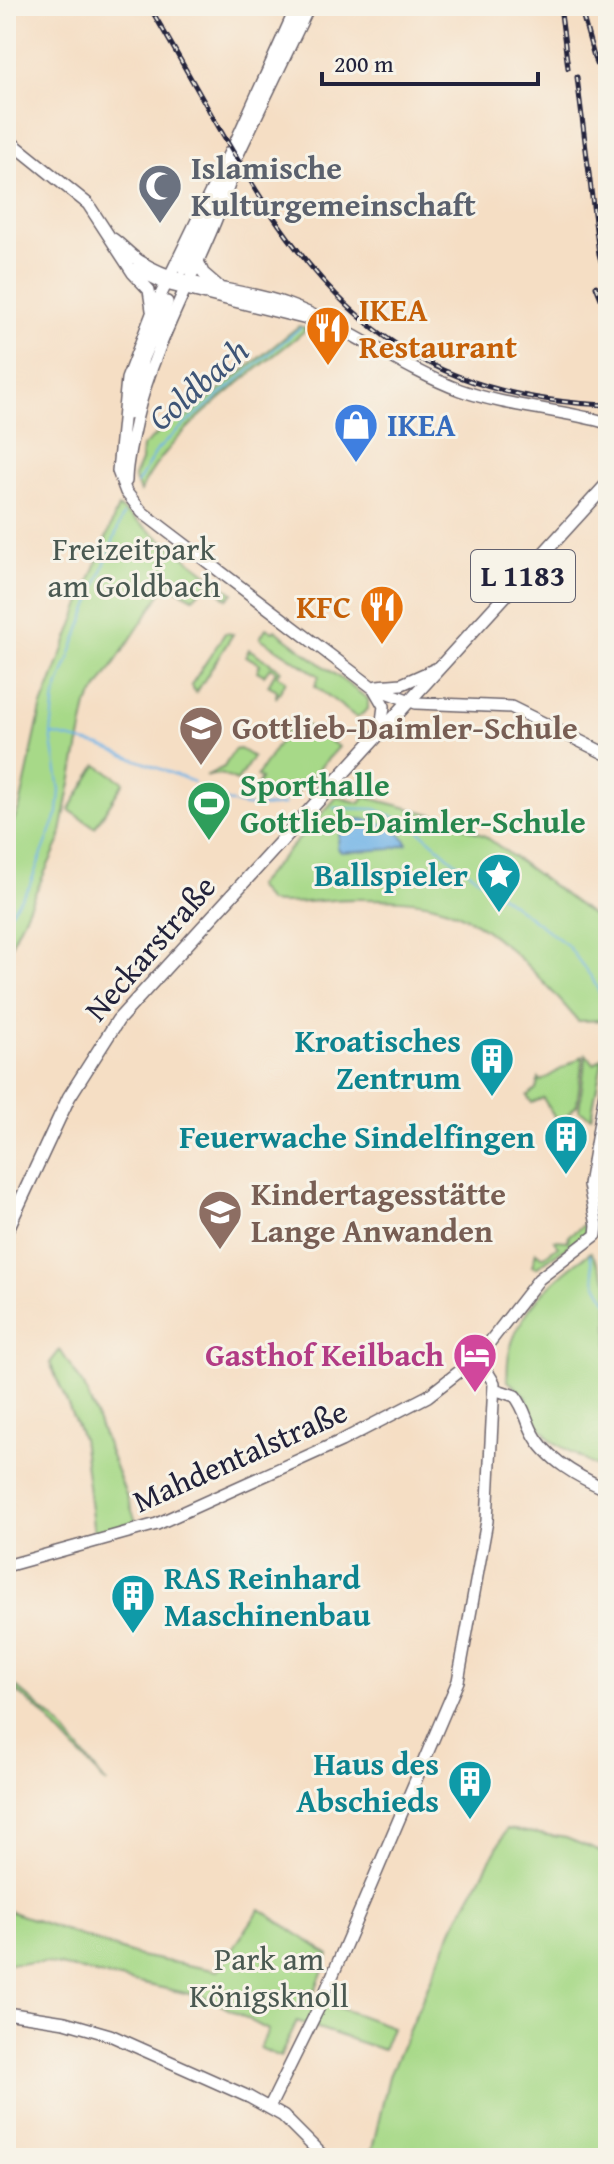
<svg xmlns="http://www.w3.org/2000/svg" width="614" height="2164" font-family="'Gentium Book Plus',serif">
  <rect width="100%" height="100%" fill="#f7f3e8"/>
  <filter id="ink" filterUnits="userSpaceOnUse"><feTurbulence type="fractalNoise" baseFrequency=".0125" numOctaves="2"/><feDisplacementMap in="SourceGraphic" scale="16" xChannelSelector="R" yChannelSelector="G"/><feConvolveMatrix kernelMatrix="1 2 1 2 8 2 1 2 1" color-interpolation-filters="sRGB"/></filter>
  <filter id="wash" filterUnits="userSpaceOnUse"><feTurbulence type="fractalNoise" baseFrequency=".006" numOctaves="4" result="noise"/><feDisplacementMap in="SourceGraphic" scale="32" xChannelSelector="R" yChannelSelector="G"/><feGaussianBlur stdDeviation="1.8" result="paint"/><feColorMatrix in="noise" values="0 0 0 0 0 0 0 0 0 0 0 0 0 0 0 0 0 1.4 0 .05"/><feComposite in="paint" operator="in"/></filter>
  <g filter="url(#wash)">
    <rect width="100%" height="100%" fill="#f5dec4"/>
    <!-- green -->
    <path fill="#a7d988" stroke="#647e62" stroke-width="2" d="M299,326L307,329C254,373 169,429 140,492L134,477L141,461L142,447L175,419L186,417Z
      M118,507L233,593L227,599L209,582L193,598L169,585L173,575L87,705L59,842L10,947L6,966V839L20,806L41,709Z
      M266,628L273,632L275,630L368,699V709L357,718L315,686L319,676L260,638Z
      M225,633L233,634L196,693L191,685Z
      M249,649L281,670L277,675L286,681L276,698L277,690L268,685L276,671L270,667L264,675L257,671L260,664L246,656Z
      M295,718L339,747L290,800L250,797L261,779L257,776Z
      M240,749L253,757L237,781L221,774L206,776L224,767L234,750Z
      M97,765L124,782L95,827L69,810Z
      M337,797L360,803L365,797L439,816L485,836L608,927V1020L578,1021C544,981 490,920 438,906C414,899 385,899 359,899C329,898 297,906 268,902L256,886Z
      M586,1054L594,1064L603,1057L591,1117L579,1110Z
      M583,1056L577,1105L559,1124L543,1098L532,1103L527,1096L536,1089L539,1078L541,1081Z
      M588,1222L585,1234L536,1268L532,1266L536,1252L543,1257L558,1246L554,1240L568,1241L569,1235Z
      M591,1252L608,1281V1474L552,1441L534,1419L526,1396L508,1381C502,1325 549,1281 591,1252Z
      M60,1350L85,1388L136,1521L94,1534L82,1438L50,1363Z
      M6,1678L59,1724L107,1784L40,1711L6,1683Z
      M507,1829L566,1838L608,1855V2158H370L389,2076L453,1928Z
      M260,1909L329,1955L312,1998L392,2027L383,2050L297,2021L280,2057L260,2048L268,2030L208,1998L46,1963H6V1910L139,1956L218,1971Z"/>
    <!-- water -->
    <path fill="#72b4e7" stroke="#4a6b91" stroke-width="2" d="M353,819C370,818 402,827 407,844L390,849L341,852L337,848L340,832Z"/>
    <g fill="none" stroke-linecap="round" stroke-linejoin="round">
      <!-- stream -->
      <path stroke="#72b4e7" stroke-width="2" d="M137,484L157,450L176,432L300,328
        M51,734L101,746L194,782
        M201,787C233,807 246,809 284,805
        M334,808L375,809L413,825L453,860L567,945L592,978L608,1010
        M6,918L29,887L58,813L60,790L51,734L55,696L123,515
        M596,1180L608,1165
        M590,1255L596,1282L608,1303"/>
    </g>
  </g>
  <g filter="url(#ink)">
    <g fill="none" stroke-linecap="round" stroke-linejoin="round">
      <!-- secondary casing -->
      <g stroke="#6c646b" stroke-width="14">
        <path id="secondary" d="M6,138L88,204L133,273L149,290L152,310
          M230,152L153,311L127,379L118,471L126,492L142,512L372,687L416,703L511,707L608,755
          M228,159L297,6
          M113,239C123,246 131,256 141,262C184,289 239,287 286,304C347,326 399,367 460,390C508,407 559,409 608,423
          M197,259L203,273L218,286
          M136,269L166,284L303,318
          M183,269L309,6
          M128,414L143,358L167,302
          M126,481C126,460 132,440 136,420C157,329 211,251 236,162
          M377,686L402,684L440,667
          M373,687L384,706L381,729
          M494,1389L515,1396C524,1407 526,1419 532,1431C546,1460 580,1478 608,1490
          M6,1566L157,1524L341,1441L428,1396L478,1357L539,1279L596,1235L597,1225L589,1185L608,1075
          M6,2013L65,2022L110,2035L249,2097L283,2116L325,2158
          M269,2108L319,2007L458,1681L487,1521L494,1383L478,1357"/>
      </g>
      <!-- primary casing -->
      <g stroke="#6c646b" stroke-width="15">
        <path id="primary" d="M6,1232L69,1097L118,1020L608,483"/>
      </g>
      <!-- secondary -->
      <use href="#secondary" stroke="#fff" stroke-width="11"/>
      <!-- primary -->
      <use href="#primary" stroke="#fff" stroke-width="12"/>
      <!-- rail casing -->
      <g stroke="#22223b" stroke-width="5">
        <path id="rail" d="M149,6C272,211 332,395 608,405
          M560,6L568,68
          M580,6L596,64
          M577,77L599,254L608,285
          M596,286L608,316"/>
      </g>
      <!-- rail -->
      <use href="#rail" stroke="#f7f3e8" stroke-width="2" stroke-dasharray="6" stroke-linecap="butt"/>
    </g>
  </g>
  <!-- icons -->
  <defs>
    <g id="mosque-pin" transform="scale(2.3)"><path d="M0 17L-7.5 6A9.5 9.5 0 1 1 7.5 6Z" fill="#6b7280" stroke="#f7f3e8"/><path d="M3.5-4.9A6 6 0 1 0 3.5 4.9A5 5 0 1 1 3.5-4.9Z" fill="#fff"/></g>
    <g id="restaurant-pin" transform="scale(2.3)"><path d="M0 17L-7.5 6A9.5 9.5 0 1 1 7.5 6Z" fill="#e8710a" stroke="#f7f3e8"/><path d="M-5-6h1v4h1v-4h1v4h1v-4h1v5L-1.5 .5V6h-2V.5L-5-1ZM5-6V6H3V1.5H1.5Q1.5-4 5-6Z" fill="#fff"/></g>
    <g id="shop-pin" transform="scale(2.3)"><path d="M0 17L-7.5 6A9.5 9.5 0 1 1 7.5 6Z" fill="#3f7fe0" stroke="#f7f3e8"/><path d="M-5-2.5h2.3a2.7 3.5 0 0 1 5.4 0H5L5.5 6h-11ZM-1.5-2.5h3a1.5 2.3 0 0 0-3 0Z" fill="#fff"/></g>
    <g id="school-pin" transform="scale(2.3)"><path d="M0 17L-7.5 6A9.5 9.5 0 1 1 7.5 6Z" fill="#8d6e63" stroke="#f7f3e8"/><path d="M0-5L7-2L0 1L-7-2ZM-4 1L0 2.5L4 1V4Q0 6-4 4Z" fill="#fff"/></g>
    <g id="stadium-pin" transform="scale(2.3)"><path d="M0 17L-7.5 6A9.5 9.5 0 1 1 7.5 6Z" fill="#2e9e5b" stroke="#f7f3e8"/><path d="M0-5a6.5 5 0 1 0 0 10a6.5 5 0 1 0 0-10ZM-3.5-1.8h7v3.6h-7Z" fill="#fff"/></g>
    <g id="sight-pin" transform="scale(2.3)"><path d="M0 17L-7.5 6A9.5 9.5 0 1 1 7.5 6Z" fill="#0f9aa8" stroke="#f7f3e8"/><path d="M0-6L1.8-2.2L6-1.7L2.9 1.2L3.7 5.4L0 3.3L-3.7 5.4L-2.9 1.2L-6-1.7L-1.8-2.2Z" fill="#fff"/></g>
    <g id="building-pin" transform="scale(2.3)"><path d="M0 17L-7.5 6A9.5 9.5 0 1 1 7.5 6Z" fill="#0f9aa8" stroke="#f7f3e8"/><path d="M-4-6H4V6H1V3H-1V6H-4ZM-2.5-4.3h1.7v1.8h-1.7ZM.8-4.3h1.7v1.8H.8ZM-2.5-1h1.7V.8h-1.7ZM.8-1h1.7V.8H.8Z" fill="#fff"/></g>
    <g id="hotel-pin" transform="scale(2.3)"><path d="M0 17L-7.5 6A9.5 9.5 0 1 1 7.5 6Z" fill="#d1479c" stroke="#f7f3e8"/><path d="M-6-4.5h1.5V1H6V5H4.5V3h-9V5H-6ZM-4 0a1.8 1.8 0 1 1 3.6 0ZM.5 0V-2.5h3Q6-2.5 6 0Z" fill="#fff"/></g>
  </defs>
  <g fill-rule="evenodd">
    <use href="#mosque-pin" x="160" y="186"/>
    <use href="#restaurant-pin" x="328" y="328"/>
    <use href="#shop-pin" x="356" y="425"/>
    <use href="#restaurant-pin" x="382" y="607"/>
    <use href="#school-pin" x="201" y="728"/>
    <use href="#stadium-pin" x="209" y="803"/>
    <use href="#sight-pin" x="499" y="875"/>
    <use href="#building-pin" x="492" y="1059"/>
    <use href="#building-pin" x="566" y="1137"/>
    <use href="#school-pin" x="220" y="1212"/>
    <use href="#hotel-pin" x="475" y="1355"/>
    <use href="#building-pin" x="133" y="1596"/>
    <use href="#building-pin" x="470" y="1782"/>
  </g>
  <g text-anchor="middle" stroke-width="6" stroke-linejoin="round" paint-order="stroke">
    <!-- shield labels -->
    <rect fill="#f7f3e8" stroke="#62616f" stroke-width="2" x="471" y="550" width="104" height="52" rx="6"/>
    <g font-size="30" font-weight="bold" fill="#22223b">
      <text x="523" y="586">L 1183</text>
    </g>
    <!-- worship labels -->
    <g font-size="32" font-weight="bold" fill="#5b616d" stroke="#f7f3e8" text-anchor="start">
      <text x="191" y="179">Islamische<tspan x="191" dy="37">Kulturgemeinschaft</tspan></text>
    </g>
    <!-- food labels -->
    <g font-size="32" font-weight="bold" fill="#c56008" stroke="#f7f3e8" text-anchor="start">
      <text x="359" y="321">IKEA<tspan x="359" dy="37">Restaurant</tspan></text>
      <text x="351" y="618" text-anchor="end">KFC</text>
    </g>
    <!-- shop labels -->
    <g font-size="32" font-weight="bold" fill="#366cbe" stroke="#f7f3e8" text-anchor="start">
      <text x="387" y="436">IKEA</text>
    </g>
    <!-- park labels -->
    <g font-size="32" fill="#4a5952" stroke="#f7f3e8">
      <text x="134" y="560">Freizeitpark<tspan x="134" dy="37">am Goldbach</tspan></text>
      <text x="269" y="1970">Park am<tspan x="269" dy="37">Königsknoll</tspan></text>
    </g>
    <!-- education labels -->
    <g font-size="32" font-weight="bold" fill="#785e54" stroke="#f7f3e8" text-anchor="start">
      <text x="232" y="739">Gottlieb-Daimler-Schule</text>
      <text x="251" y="1205">Kindertagesstätte<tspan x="251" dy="37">Lange Anwanden</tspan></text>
    </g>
    <!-- leisure labels -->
    <g font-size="32" font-weight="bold" fill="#27864d" stroke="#f7f3e8" text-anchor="start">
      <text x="240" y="796">Sporthalle<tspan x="240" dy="37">Gottlieb-Daimler-Schule</tspan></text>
    </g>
    <!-- culture labels -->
    <g font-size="32" font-weight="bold" fill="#0d838f" stroke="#f7f3e8" text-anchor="end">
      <text x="468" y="886">Ballspieler</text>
      <text x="461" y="1052">Kroatisches<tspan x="461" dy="37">Zentrum</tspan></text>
      <text x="535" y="1148">Feuerwache Sindelfingen</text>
      <text x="164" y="1589" text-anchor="start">RAS Reinhard<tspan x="164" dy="37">Maschinenbau</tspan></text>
      <text x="439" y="1775">Haus des<tspan x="439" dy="37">Abschieds</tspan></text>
    </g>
    <!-- street labels -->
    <g font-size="32" fill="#22223b" stroke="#f7f3e8">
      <text transform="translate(150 948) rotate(-49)" y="11">Neckarstraße</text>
      <text transform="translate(240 1456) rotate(-24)" y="11">Mahdentalstraße</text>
    </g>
    <!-- hotel labels -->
    <g font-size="32" font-weight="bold" fill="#b23c85" stroke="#f7f3e8" text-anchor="end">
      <text x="444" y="1366">Gasthof Keilbach</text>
    </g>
    <!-- water labels -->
    <g font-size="34" font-style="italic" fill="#3e5577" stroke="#f7f3e8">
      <text transform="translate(198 384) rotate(-41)" y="12">Goldbach</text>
    </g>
  </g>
  <!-- margin -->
  <rect width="614" height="2164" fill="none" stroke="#f7f3e8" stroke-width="32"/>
  <!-- scale -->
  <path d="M322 72v12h216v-12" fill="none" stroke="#22223b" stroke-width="4"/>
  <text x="334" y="72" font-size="24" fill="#22223b" stroke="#f7f3e8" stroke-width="6" paint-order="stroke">200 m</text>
</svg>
